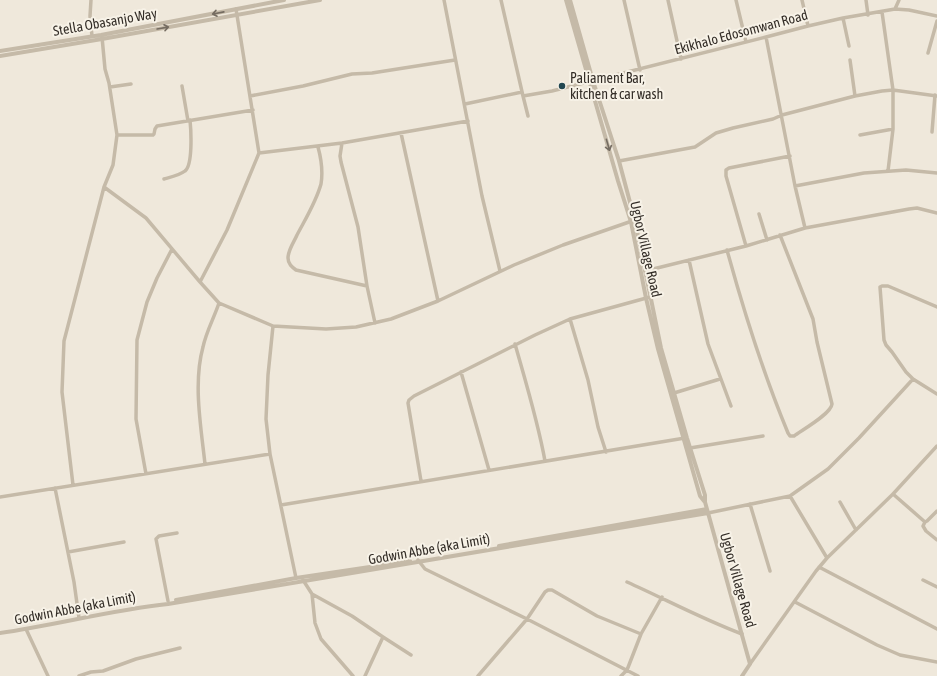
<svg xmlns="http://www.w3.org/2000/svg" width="937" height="676" font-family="'Asap Condensed',sans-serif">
  <rect width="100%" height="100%" fill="#efe8db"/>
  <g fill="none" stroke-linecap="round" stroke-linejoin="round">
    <!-- minor -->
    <path stroke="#c5baa8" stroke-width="3.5" d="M91,0L90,16L92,36
      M444,0L482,196L500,271
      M501,0L523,96L552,91L766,37L808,26L843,18L895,9L909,10L937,16
      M624,0L640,70
      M668,0L681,59
      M736,0L746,42
      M802,0L808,26
      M866,0L868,15
      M895,9L899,0
      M882,12L893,90V129L888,171
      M843,18L849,46
      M766,37L795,186L805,228
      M928,53L937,21
      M850,60L855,96
      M182,86L188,121
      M110,87L131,84
      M250,96L303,86L352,74L372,73L455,60
      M523,96L528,116
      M465,104L522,92
      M932,132L935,95
      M401,133L438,301
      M117,135H153L154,134L155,129L157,126L253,110
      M860,135L893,129
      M342,143L340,156L341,162L358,227L367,286L375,323
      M318,147C321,158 323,172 321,184C316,202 306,218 297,235C294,242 288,250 288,258C288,264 292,267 296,270L367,286
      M259,153L342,143L468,121
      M619,161L695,147L716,133L733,128L773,119L782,115L855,96L882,91L893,90L937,96
      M164,179C171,177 180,175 185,171C193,165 191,130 190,120
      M795,186L864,173L906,170L937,173
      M104,187L146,218L200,282L219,303L273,326L326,329L356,327L391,319L438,301L514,265L563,245L632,221
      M759,214L767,240
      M746,246L726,176V170L729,168L790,156
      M727,250C744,312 763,373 788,433L790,436H794C802,430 831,414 832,404L817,342L813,319L780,235
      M689,260L708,344L731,406
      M645,271L746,246L805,228L909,209L917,208L937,213
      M200,282L227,230L259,153L236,9
      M937,307L888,286H882L880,287L884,340L886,345L892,352L906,372L913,379L937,394
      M570,319L588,380L598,427L606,452
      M515,344C526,383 538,422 545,461
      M461,372L489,470
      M674,393L720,379
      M690,448L763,436
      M270,454L266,419L268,375L273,326
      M205,464C201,427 193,383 203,347C206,332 214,318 219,303
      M146,474L136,419L137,340L147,302L157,278L172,249
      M421,481L408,403L409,400L414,396L535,335L570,319L650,297
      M73,485L62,392L64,341L104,187L113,165L117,135L109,83L105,69L102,37
      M55,488L74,582L79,618
      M893,494L925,522L927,521L937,511
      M790,496L827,558
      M0,497L270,454L296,578
      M840,502L856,530
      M750,504L770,571
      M281,505L685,438
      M708,513L790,496L828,469L859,438L913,379
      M925,522L923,526L926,531L937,540
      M68,552L124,542
      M418,560L425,569L527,619L638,676
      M819,567L937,629
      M303,580L312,594L315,623L321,639L353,676
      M923,580L937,587
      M627,582C665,599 702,619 742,634
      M312,594L352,616L383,637L365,676
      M168,601L156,539L159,536L177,533
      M795,602L877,645L900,655L937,662
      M26,629L48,676
      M383,637L411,655
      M750,664L816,571L827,558L893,494L937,446
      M79,676L91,672L103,671L136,659L180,648
      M478,676L527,619L545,592L548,590H552L597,616L641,634
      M621,676L627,670L641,634L662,597"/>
    <!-- tertiary -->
    <path stroke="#c5baa8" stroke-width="4" d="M566,0L618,181L631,222L646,298L658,349L700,496L704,501
      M570,0L593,81L619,161L635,221L661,348L687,438L705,495V502L750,664L742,676
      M0,51L101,35L284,0
      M0,56L102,39L320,0
      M499,546L707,509
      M176,600L296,578L410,561
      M0,633C56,625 111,610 168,604L708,513"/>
  </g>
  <!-- one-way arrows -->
  <defs><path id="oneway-shaft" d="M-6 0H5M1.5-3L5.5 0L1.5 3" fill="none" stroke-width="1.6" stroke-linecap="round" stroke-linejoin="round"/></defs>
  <g stroke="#756c61">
    <use href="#oneway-shaft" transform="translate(218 13) rotate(169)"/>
    <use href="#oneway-shaft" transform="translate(163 28) rotate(-10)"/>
    <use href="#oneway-shaft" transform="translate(608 145) rotate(74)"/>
  </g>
  <!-- markers -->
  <circle fill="#214650" stroke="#f7f2e7" stroke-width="1.5" cx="562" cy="86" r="4"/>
  <g text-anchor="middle" stroke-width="4" stroke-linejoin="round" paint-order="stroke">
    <!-- street labels -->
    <g font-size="14" fill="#332d27" stroke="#f7f2e7">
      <text transform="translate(105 22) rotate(-10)" y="5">Stella Obasanjo Way</text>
      <text transform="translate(741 32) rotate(-15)" y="5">Ekikhalo Edosomwan Road</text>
      <text transform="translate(646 249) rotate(77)" y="5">Ugbor Village Road</text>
      <text transform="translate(429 549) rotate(-10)" y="5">Godwin Abbe (aka Limit)</text>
      <text transform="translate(738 580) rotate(74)" y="5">Ugbor Village Road</text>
      <text transform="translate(75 608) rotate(-11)" y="5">Godwin Abbe (aka Limit)</text>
    </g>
    <!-- poi labels -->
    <g font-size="14" fill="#332d27" stroke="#f7f2e7" text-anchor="start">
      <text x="570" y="83">Paliament Bar,<tspan x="570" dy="16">kitchen &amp; car wash</tspan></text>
    </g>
  </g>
</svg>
